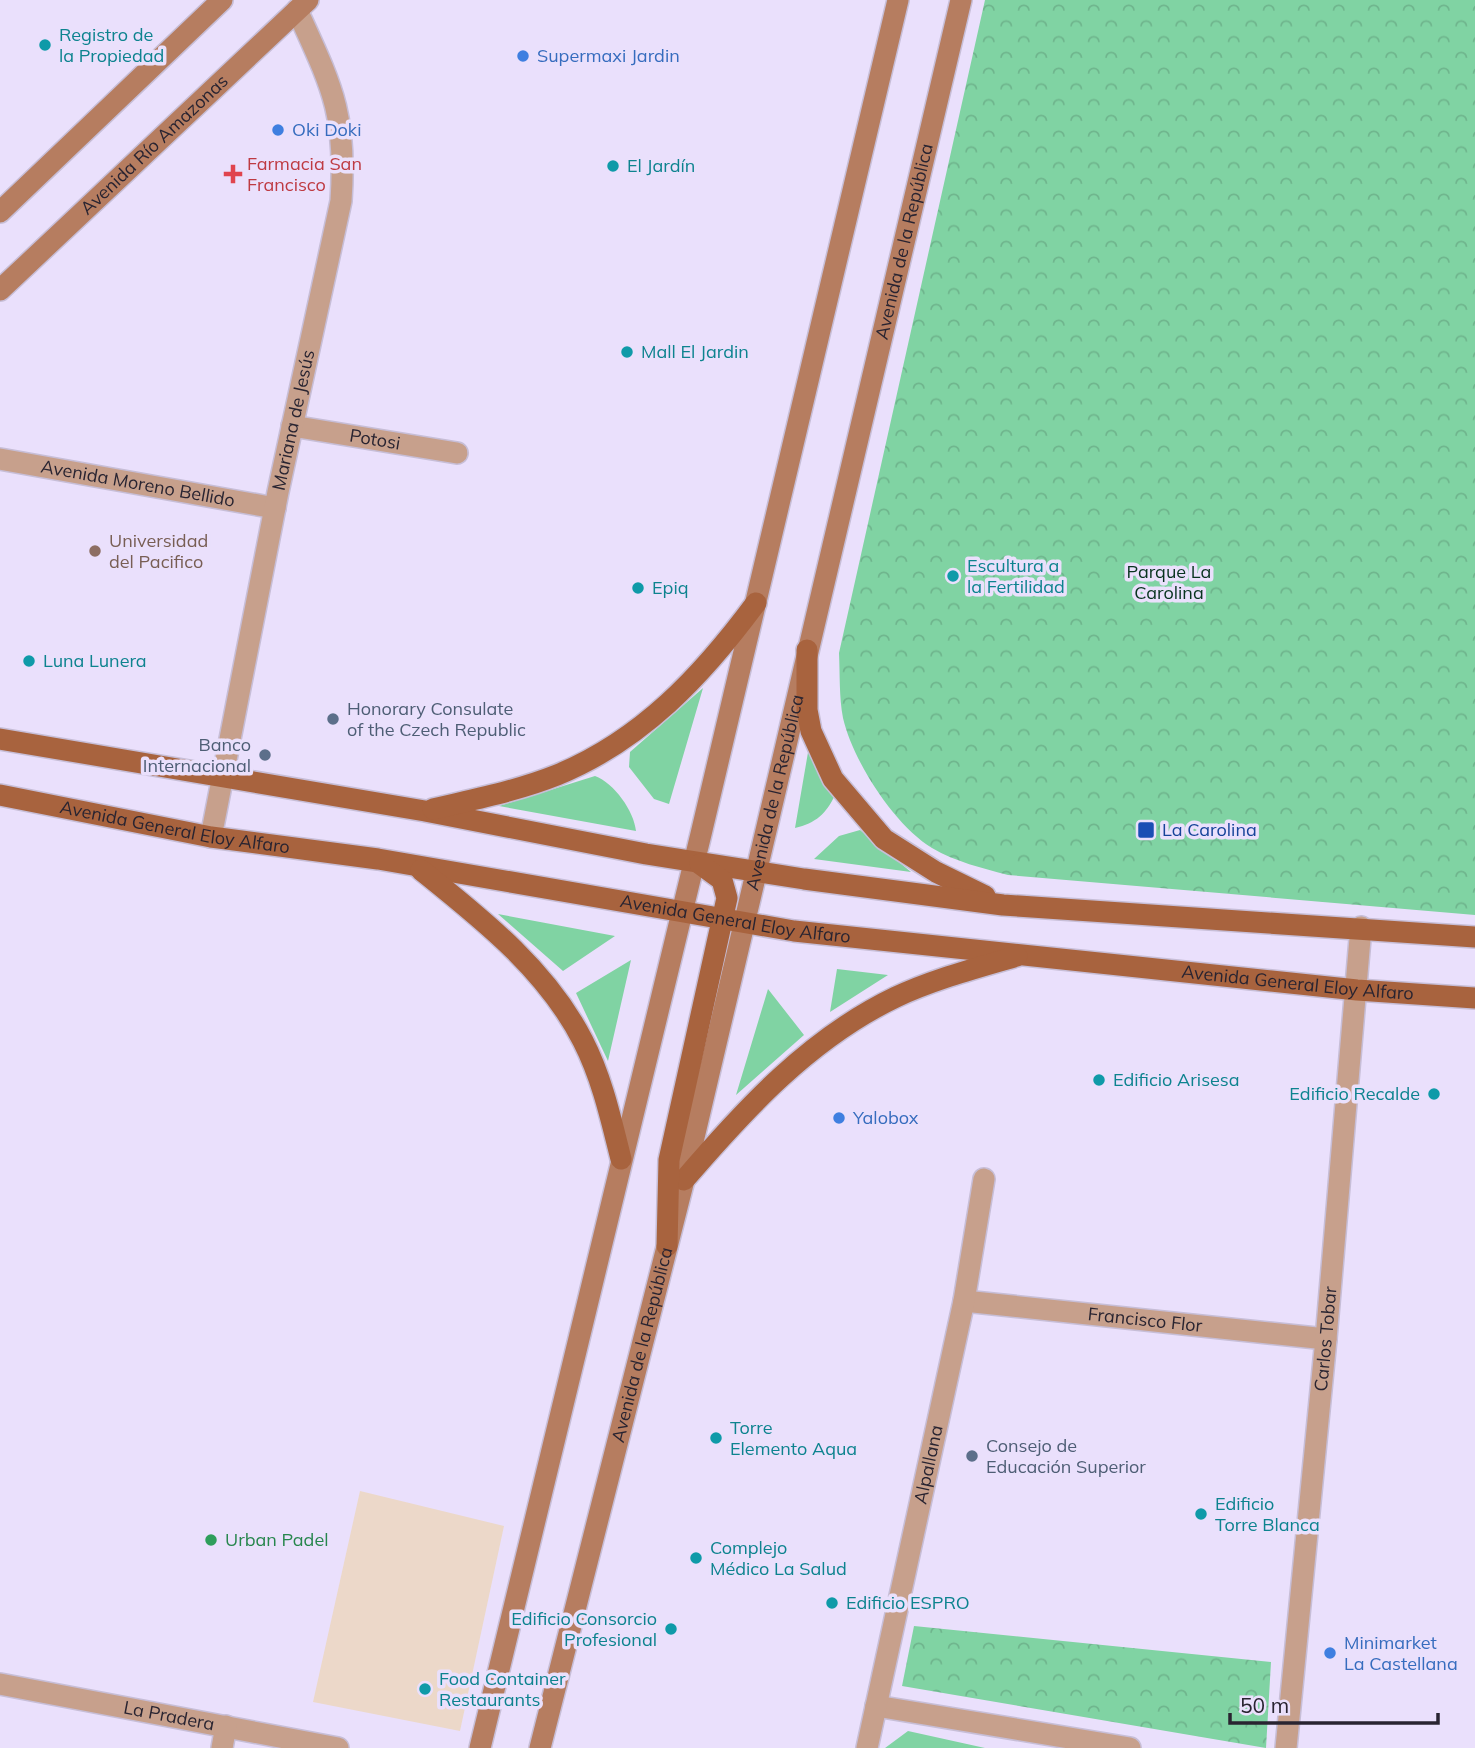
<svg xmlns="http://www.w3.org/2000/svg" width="1475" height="1748" font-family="Mulish,sans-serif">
  <defs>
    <pattern id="park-crowns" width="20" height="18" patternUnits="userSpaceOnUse" patternTransform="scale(1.75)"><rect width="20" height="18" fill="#80d3a3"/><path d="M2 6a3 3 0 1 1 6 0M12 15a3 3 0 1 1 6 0" fill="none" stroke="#6fb58d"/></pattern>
  </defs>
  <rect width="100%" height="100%" fill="#eae0fc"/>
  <!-- commercial -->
  <path fill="#ecd8c9" d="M360,1491L504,1526L460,1731L313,1702Z"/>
  <!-- green -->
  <path fill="#80d3a3" d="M703,688L669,804L654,799L629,767L630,752Z
    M811,735L835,795C826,814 816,823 795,828Z
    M595,776C614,783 634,811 636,831L499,806Z
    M860,830L911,872L814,859L839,836Z
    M498,914L615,936L563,971Z
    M631,960L608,1061L576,993Z
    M837,969L888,975L830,1012Z
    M768,989L804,1035L736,1095Z
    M908,1731L985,1748H885Z"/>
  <!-- park -->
  <path fill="url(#park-crowns)" d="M985,0H1475V915L1008,875C982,868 956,862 932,848C894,825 853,761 843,718C839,697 840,674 839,653Z
    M914,1626L1271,1662L1266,1748L902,1686Z"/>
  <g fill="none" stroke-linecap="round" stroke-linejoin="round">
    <!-- street casing -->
    <g stroke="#c7bed7" stroke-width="24">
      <g id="street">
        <path id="s1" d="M292,426L457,453"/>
        <path id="s2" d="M0,459L275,508"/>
        <path id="s3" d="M211,837L278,492L341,201C347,114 332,87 297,10"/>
        <path id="s4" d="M964,1301L1326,1339"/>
        <path id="s5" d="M0,1684L338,1748"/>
        <path d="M876,1706L1130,1748"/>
        <path d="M222,1748L226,1726"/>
        <path id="s6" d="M867,1748L964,1301L984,1179"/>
        <path id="s7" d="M1286,1748L1326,1339L1361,927"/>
      </g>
    </g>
    <!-- secondary casing -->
    <g stroke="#c7bed7" stroke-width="24">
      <g id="secondary">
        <path d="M0,212L222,0"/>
        <path id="s8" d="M0,290L308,0"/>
        <path d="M480,1748L701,834L898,0"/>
        <path id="s9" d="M540,1748L684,1180L961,0"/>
      </g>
    </g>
    <!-- primary casing -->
    <g stroke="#c7bed7" stroke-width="24">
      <g id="primary">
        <path d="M807,650V710L811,731L833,779L884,839L936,872L985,896"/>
        <path d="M0,739L425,811L646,854L804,879L1003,905L1475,937"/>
        <path id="s10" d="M0,795L211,837L378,859L794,931L1357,990L1475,998"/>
        <path d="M433,809C475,799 517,791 557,775C642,740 702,676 756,603"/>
        <path d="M421,870C482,919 547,970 583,1041C602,1078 611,1119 621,1159"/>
        <path d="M684,1180C745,1109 810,1038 896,997C934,979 977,968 1017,956"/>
        <path d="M667,1246L669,1160L727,898L722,880L700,864"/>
      </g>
    </g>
    <!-- street -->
    <use href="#street" stroke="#c7a08c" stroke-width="21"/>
    <!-- secondary -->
    <use href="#secondary" stroke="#b67d60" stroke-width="21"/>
    <!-- primary -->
    <use href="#primary" stroke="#a8633e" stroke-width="21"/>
  </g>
  <!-- markers -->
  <g fill="#0f9aa8" stroke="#eae0fc" stroke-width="2.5">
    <circle cx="45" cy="45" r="7"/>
    <circle cx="613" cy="166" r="7"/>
    <circle cx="627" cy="352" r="7"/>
    <circle cx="953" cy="576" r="7"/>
    <circle cx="638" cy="588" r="7"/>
    <circle cx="29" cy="661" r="7"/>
    <circle cx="1099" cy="1080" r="7"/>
    <circle cx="1434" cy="1094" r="7"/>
    <circle cx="716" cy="1438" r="7"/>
    <circle cx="1201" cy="1514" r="7"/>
    <circle cx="696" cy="1558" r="7"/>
    <circle cx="832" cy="1603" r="7"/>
    <circle cx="671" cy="1629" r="7"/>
    <circle cx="425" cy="1689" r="7"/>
  </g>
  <g fill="#3f7fe0" stroke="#eae0fc" stroke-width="2.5">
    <circle cx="523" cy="56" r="7"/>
    <circle cx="278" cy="130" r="7"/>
    <circle cx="839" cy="1118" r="7"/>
    <circle cx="1330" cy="1653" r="7"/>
  </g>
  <path fill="#e0444e" stroke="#eae0fc" stroke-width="2.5" d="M229.5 163.5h7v7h7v7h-7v7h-7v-7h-7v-7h7z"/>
  <circle fill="#8d6e63" stroke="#eae0fc" stroke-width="2.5" cx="95" cy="551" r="7"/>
  <g fill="#5c6f8a" stroke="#eae0fc" stroke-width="2.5">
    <circle cx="333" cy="719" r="7"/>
    <circle cx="265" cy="755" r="7"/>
    <circle cx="972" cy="1456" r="7"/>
  </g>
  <rect fill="#1a4fb4" stroke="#eae0fc" stroke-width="2.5" x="1137" y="821" width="18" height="18" rx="3.5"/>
  <circle fill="#2e9e5b" stroke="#eae0fc" stroke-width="2.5" cx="211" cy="1540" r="7"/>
  <g text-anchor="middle" stroke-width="7" stroke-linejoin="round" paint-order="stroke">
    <!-- culture labels -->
    <g font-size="18" fill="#0d838f" stroke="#eae0fc" text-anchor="start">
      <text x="59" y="41">Registro de<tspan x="59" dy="21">la Propiedad</tspan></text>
      <text x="627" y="172">El Jardín</text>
      <text x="641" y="358">Mall El Jardin</text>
      <text x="967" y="572">Escultura a<tspan x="967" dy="21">la Fertilidad</tspan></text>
      <text x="652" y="594">Epiq</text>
      <text x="43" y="667">Luna Lunera</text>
      <text x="1113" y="1086">Edificio Arisesa</text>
      <text x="1420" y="1100" text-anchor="end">Edificio Recalde</text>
      <text x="730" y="1434">Torre<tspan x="730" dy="21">Elemento Aqua</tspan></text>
      <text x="1215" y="1510">Edificio<tspan x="1215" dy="21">Torre Blanca</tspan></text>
      <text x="710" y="1554">Complejo<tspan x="710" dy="21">Médico La Salud</tspan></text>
      <text x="846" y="1609">Edificio ESPRO</text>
      <text x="657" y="1625" text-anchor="end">Edificio Consorcio<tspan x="657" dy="21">Profesional</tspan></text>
      <text x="439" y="1685">Food Container<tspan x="439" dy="21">Restaurants</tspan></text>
    </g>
    <!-- shop labels -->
    <g font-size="18" fill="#366cbe" stroke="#eae0fc" text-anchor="start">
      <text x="537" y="62">Supermaxi Jardin</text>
      <text x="292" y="136">Oki Doki</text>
      <text x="853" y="1124">Yalobox</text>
      <text x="1344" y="1649">Minimarket<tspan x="1344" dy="21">La Castellana</tspan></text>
    </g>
    <!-- street labels -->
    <g font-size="18" fill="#292431" stroke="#eae0fc">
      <text dy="6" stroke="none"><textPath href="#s8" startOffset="212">Avenida Río Amazonas</textPath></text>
      <text dy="6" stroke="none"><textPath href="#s9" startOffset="1550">Avenida de la República</textPath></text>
      <text dy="6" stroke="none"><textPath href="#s3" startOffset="425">Mariana de Jesús</textPath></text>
      <text dy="6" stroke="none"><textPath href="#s1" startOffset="84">Potosi</textPath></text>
      <text dy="6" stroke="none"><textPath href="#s2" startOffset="140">Avenida Moreno Bellido</textPath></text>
      <text dy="6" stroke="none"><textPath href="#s9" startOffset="984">Avenida de la República</textPath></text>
      <text dy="6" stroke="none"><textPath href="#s10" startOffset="178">Avenida General Eloy Alfaro</textPath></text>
      <text dy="6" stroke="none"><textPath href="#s10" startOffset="746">Avenida General Eloy Alfaro</textPath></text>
      <text dy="6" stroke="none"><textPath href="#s10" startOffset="1312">Avenida General Eloy Alfaro</textPath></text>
      <text dy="6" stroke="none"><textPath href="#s4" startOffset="182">Francisco Flor</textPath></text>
      <text dy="6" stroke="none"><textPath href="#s7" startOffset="411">Carlos Tobar</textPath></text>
      <text dy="6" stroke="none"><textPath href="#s9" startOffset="416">Avenida de la República</textPath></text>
      <text dy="6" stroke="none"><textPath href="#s6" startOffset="290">Alpallana</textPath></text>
      <text dy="6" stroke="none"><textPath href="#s5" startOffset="172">La Pradera</textPath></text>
    </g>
    <!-- health labels -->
    <g font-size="18" fill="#be3a42" stroke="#eae0fc" text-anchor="start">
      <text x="247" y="170">Farmacia San<tspan x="247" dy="21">Francisco</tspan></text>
    </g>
    <!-- education labels -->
    <g font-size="18" fill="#785e54" stroke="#eae0fc" text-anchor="start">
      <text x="109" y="547">Universidad<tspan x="109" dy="21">del Pacifico</tspan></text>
    </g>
    <!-- park labels -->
    <g font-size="18" fill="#07331e" stroke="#eae0fc">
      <text x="1169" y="578">Parque La<tspan x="1169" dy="21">Carolina</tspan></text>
    </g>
    <!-- service labels -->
    <g font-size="18" fill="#4e5e75" stroke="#eae0fc" text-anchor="start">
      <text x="347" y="715">Honorary Consulate<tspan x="347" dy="21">of the Czech Republic</tspan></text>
      <text x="251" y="751" text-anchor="end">Banco<tspan x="251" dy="21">Internacional</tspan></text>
      <text x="986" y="1452">Consejo de<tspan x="986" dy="21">Educación Superior</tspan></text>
    </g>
    <!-- transit labels -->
    <g font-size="18" fill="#164399" stroke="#eae0fc" text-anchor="start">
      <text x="1162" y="836">La Carolina</text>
    </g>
    <!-- leisure labels -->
    <g font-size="18" fill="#27864d" stroke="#eae0fc" text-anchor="start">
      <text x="225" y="1546">Urban Padel</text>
    </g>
  </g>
  <!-- scale -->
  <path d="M1230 1713v10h208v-10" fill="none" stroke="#292431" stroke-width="3.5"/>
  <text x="1240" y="1713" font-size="21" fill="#292431" stroke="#eae0fc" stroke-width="5" paint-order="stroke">50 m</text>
</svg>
